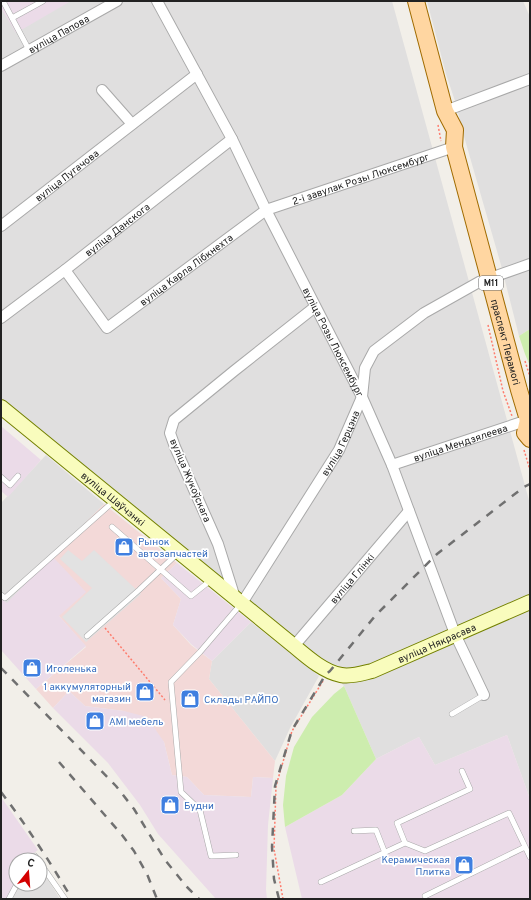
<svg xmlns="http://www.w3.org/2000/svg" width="531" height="900" font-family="Overpass,sans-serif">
  <rect width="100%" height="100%" fill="#f2efe9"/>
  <!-- residential -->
  <path fill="#e0dfdf" d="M1,1H392L530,504V799L507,735L435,765L419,737L376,759L344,686L320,658L100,479L1,399Z
    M427,1H523L530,17V329L519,336L501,265L461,126L457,107L446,74Z
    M46,455L104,504L7,604L1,599V503Z
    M251,622L319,676L290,728L275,761L209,679L212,661Z
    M40,867L60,899H12L19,884H40Z"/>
  <!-- commercial -->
  <path fill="#f3d9d8" d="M104,504L177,563L161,578L181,599L173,625L191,645L212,661L209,679L275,761L273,778L253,777L251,797L204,795L187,777L172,775L164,742L124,711L85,706L69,691L53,708L36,689L86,647L59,616L52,556Z"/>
  <!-- industrial -->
  <path fill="#ebdbe8" d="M1,1H71L16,33L1,8Z
    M1,426L41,460L8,497L1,491Z
    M52,556L86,592L59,616L86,646L36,689L1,650V599L7,603Z
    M177,563L251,622L212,661L191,644L173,625L181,599L161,578Z
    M69,691L85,706L124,711L147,717L164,742L172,775L187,777L204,795L251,797L253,777L273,778L268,825L266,890L267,899H216L158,834L140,805L108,763L53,708Z
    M507,735L530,799V899H302L285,827L342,795L376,759L419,737L435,765Z
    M1,797L38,850L28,857L27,860H16V880L6,899H1Z"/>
  <!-- grass -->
  <path fill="#cdedae" d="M530,329V366L525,354L519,336Z
    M344,686L376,759L342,795L285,827L283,805L286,776L294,747L312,717L334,694Z"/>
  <!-- parking -->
  <path fill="#e2e2e2" d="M68,550L82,561L94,550L141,594L86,642L62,617L92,588L60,559Z"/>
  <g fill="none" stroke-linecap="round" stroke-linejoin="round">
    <!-- service casing -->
    <g stroke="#a9a9a9" stroke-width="6">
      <path id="service" d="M3,1L29,50
        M12,18L43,1
        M1,477L10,485L18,476
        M112,527L191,596L211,580
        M1,595L5,598L114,501
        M87,636L139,590L178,553
        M452,714L484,695
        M462,771L470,789L397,823L405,843L425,851L509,813L530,857
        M354,831L376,830L385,853
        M236,855L211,856L200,810L181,792L171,682L200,652L241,604
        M30,860L35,856L38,860
        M40,863L65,899
        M321,882L405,843
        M425,896L525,847
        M9,899L17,884"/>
    </g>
    <!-- minor casing -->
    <g stroke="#a9a9a9" stroke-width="12">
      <g id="minor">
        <path id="s1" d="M157,1L232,139L266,210L362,397L392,465L455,634L484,695"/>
        <path id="s2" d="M1,66L117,1"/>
        <path d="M102,90L132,124"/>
        <path d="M445,111L530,79"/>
        <path id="s3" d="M1,226L197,74"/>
        <path id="s4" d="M65,270L107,328L266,210L454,147"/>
        <path id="s5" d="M1,318L65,270L232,139"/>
        <path id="s6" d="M392,465L528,420"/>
        <path d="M235,598L218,544L175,447L170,433L174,420L234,371L315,307"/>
        <path id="s7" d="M242,603L339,450L362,397L365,368L374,351L424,313L479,282L530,264"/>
        <path id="s8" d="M294,646L409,511"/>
      </g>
    </g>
    <!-- secondary casing -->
    <g stroke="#738001" stroke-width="16">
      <g id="secondary">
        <path id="s9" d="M1,407L294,646C307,657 324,672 341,675C352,677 363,673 372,671L530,602"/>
      </g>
    </g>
    <!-- primary casing -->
    <g stroke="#a06b00" stroke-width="18">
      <g id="primary">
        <path id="s10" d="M416,1L445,111L455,130L454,147L519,390L528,420L530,423"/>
        <path d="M528,420L525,433L530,439"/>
      </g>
    </g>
    <!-- path -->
    <path stroke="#fe7d6e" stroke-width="1.5" stroke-dasharray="2 2" stroke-linecap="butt" d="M438,125L441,141
      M488,325L503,391L512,416
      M525,361L530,377
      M524,450L530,470
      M105,628L165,700
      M283,899L274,849L276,786L292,731L323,681"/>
    <!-- service -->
    <use href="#service" stroke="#fff" stroke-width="5"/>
    <!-- minor -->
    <use href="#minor" stroke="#fff" stroke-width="10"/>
    <!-- secondary -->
    <use href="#secondary" stroke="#f9fcbd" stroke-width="14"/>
    <!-- primary -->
    <use href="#primary" stroke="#ffd6a1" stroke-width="16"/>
    <!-- rail -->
    <path stroke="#707070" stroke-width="2.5" stroke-dasharray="8 8" stroke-linecap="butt" d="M1,668L116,786L134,809L165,860L187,887L199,899
      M59,762L122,835L134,851L147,874L157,899
      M1,792C27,826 50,862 72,899
      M279,899L274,879L272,847L275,786L292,730L326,674L330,671L375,616L437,554L524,487L530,484"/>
  </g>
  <!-- icons -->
  <defs>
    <g id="shop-square" transform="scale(1)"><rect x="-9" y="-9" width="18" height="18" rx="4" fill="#3f7fe0" stroke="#fff"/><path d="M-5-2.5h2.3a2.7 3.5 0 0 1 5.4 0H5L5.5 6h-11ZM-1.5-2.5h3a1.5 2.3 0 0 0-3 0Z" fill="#fff"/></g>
  </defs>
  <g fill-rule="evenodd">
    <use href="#shop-square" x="124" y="547"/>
    <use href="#shop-square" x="32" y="668"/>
    <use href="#shop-square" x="145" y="692"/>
    <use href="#shop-square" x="190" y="699"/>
    <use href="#shop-square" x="95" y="721"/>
    <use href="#shop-square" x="170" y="805"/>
    <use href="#shop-square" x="464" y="865"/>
  </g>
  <g text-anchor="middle" stroke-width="3.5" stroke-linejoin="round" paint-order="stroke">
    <!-- shield labels -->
    <rect fill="#fff" stroke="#646464" stroke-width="1" x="479" y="276" width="24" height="14" rx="3"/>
    <g font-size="9" font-weight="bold" fill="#222">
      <text x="491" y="286">М11</text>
    </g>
    <!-- street labels -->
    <g font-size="10" fill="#222" stroke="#fff">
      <text dy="4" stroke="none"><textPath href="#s2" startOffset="66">вуліца Папова</textPath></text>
      <text dy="4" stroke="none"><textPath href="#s3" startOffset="83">вуліца Пугачова</textPath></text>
      <text dy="4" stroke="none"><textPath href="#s4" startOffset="369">2-і завулак Розы Люксембург</textPath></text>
      <text dy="4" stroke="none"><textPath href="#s5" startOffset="146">вуліца Данскога</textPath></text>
      <text dy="4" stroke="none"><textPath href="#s4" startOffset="170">вуліца Карла Лібкнехта</textPath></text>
      <text dy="4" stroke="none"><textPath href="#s10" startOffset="354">праспект Перамогі</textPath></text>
      <text dy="4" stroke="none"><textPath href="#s1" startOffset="384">вуліца Розы Люксембург</textPath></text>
      <text dy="4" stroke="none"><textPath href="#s7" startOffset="188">вуліца Герцэна</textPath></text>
      <text dy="4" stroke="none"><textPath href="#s6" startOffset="72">вуліца Мендзялеева</textPath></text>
      <text transform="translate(191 480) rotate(67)" y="4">вуліца Жукоўскага</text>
      <text dy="4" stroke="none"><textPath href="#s9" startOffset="145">вуліца Шаўчэнкі</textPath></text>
      <text dy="4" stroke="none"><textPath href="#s8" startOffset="89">вуліца Глінкі</textPath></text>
      <text dy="4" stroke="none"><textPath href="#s9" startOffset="536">вуліца Някрасава</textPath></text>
    </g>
    <!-- shop labels -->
    <g font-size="10" fill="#366cbe" stroke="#fff" text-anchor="start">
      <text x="138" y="545">Рынок<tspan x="138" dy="12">автозапчастей</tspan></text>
      <text x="46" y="672">Иголенька</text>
      <text x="131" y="690" text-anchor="end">1 аккумуляторный<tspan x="131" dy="12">магазин</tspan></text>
      <text x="204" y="703">Склады РАЙПО</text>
      <text x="109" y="725">AMI мебель</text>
      <text x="184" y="809">Будни</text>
      <text x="450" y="863" text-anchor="end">Керамическая<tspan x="450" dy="12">Плитка</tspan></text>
    </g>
  </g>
  <!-- border -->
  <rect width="531" height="900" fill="none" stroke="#222222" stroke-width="4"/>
  <!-- north arrow -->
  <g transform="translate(28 872) rotate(17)"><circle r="19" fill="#ffffff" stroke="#a7a7a7"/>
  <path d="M0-3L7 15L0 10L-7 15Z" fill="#d40000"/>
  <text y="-6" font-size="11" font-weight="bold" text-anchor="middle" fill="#222222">С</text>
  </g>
</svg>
